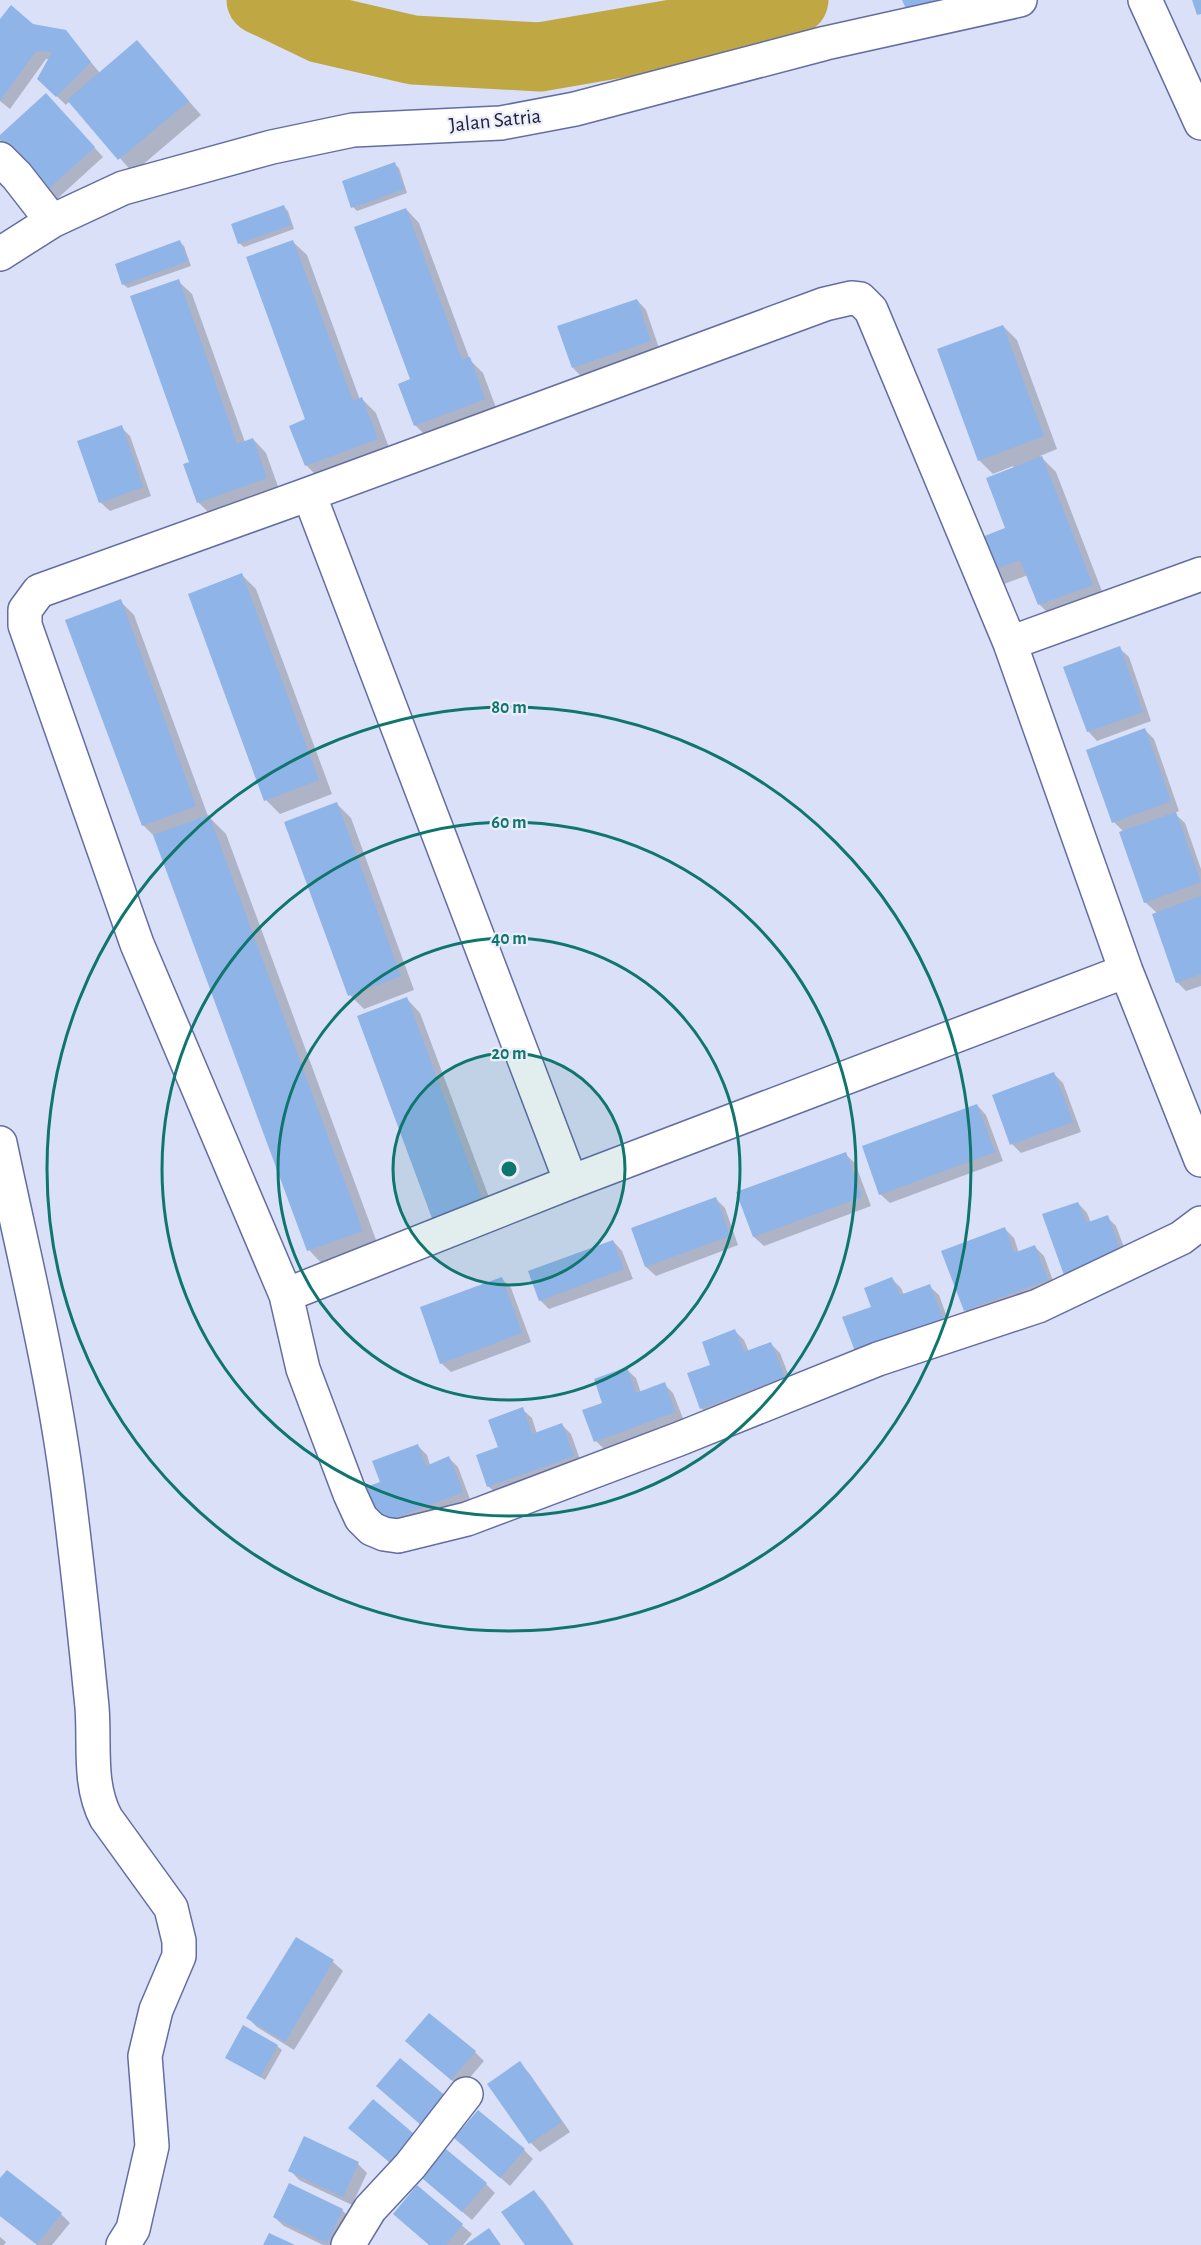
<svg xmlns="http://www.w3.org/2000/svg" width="1201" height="2245" font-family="'Alegreya Sans',sans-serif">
  <rect width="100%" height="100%" fill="#dae0f8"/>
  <!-- shadow -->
  <path fill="#0003" d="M0,22L32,25L65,32L100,73L137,42L201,115L133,173L70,101L66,105L39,79L49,59H46L10,109L0,101Z
    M55,104L103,157L57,199L0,138Z
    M394,164L399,168L407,193L357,211L353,207Z
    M284,207L288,211L294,229L244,247L239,243Z
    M406,209L419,223L470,360L483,373L498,413L429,439L415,425Z
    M180,242L184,246L191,266L128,288L123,284Z
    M293,242L307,255L360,400L362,399L376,413L391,453L320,479L306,465L307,420Z
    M178,281L192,294L245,442L253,439L266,453L280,492L212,516L198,502L191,463Z
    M637,300L646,310L660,351L582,377L573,368Z
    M1003,326L1017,340L1057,449L1040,456L1056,472L1105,599L1053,618L1040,605L1028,575L1004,584L991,571L1006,529L1014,469L1013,466L993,474L979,460Z
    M121,427L130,436L151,496L110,511L100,502Z
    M242,575L256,589L332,794L280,814L266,800L190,595Z
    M120,601L134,615L208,816L226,834L379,1248L326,1268L309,1250L156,838L143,825Z
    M1119,648L1129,657L1151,721L1097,741L1088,731Z
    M1145,730L1154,739L1179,811L1174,813L1185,823L1201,869V986L1186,991L1177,982L1157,913L1145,902L1124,832L1114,822Z
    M337,804L351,818L414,990L364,1009L350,995Z
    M407,999L420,1013L496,1216L434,1220Z
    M1054,1074L1063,1083L1081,1132L1021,1153L1012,1144Z
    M977,1105L986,1115L1003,1161L890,1203L880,1194Z
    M845,1154L855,1163L871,1206L764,1246L754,1237L738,1193Z
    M715,1198L725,1208L738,1245L656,1276L646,1267L633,1229Z
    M1078,1203L1087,1213L1091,1223L1107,1217L1116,1226L1125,1250L1068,1271L1074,1283L1065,1274Z
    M1005,1229L1014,1238L1019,1253L1035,1247L1044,1256L1056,1289L974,1319L965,1310Z
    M613,1241L622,1251L633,1279L549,1309L540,1300Z
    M502,1279L511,1288L531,1342L451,1372L441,1363Z
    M892,1279L901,1288L904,1295L929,1286L939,1295L952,1331L873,1308Z
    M735,1331L744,1340L749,1352L771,1344L780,1353L793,1387L711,1417L701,1408L712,1365Z
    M626,1369L636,1378L641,1393L664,1384L673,1393L684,1421L605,1450L596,1441L604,1403Z
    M522,1409L532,1418L537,1434L562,1425L571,1434L582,1465L498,1495L488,1486L500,1448Z
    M417,1445L427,1455L430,1465L449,1458L458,1467L471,1502L388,1533L382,1483Z
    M296,1939L333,1962L343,1971L294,2050L257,2027L248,2018Z
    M277,2046L282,2050L265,2080L226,2057Z
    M416,2050L475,2052L484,2061L461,2088Z
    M519,2063L529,2073L570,2132L540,2152L531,2143L489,2084Z
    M465,2147L524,2150L533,2159L510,2186Z
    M358,2164L367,2173L352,2205L299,2180L290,2170Z
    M0,2181L61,2214L70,2223L52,2245H37L0,2216Z
    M427,2182L486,2184L495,2193L472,2220Z
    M289,2185L342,2210L352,2220L340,2245H323L284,2226L274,2217Z
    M417,2187L472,2234L463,2245H430Z
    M534,2192L543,2201L574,2245H527Z
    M0,2237L6,2242L4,2245H0Z"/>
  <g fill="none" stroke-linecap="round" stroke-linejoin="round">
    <!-- river -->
    <path stroke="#bfa843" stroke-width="69" d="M261,0L322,29L413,50L540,57L690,31L794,0"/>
  </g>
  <!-- building -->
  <path fill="#8fb4e7" d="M902,0H937L908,13Z
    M1192,0H1201V14L1197,15Z
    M11,5L33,24L66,30L91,62L56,97L37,79L52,52L36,51L0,101V19Z
    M137,40L189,101L118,160L67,100Z
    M46,93L95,147L46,191L0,140V135Z
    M395,162L404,189L351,208L342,181Z
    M284,205L291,225L238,244L231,224Z
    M406,208L462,360L470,357L485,399L414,426L398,384L410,379L354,227Z
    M180,240L188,261L122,285L115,264Z
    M293,240L353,401L362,397L378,439L305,466L289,426L305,419L246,257Z
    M179,279L237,444L253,438L267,478L197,503L183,464L189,462L130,296Z
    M637,299L651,341L572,368L557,326Z
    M1003,325L1044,436L978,461L937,349Z
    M122,425L143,487L99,503L77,441Z
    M1042,456L1093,585L1038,605L1020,560L989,571L977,539L1005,528L986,478Z
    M242,573L319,780L264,801L188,594Z
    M121,599L196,806L142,826L65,620Z
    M1120,646L1143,712L1087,732L1063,667Z
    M1145,728L1171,801L1112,823L1086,750Z
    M337,802L401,976L348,996L284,822Z
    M1176,812L1201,882L1144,903L1119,832Z
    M209,815L363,1231L307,1251L153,835Z
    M1201,896V974L1176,983L1152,914Z
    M407,997L483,1202L433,1221L357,1016Z
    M1054,1072L1073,1122L1010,1145L992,1095Z
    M977,1104L995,1152L879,1195L862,1146Z
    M846,1152L862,1197L753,1237L736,1192Z
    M716,1197L730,1236L645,1267L631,1228Z
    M1078,1202L1086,1223L1108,1215L1121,1253L1064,1275L1042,1214Z
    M1005,1227L1014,1253L1035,1245L1048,1280L964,1311L941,1251Z
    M613,1240L624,1269L539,1301L528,1271Z
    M502,1277L522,1333L440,1364L420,1307Z
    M892,1277L900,1295L930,1284L944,1321L856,1354L842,1317L871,1307L864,1288Z
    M735,1329L744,1352L771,1342L785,1377L700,1409L687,1373L710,1365L702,1342Z
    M627,1367L636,1393L665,1382L675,1412L594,1442L582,1410L602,1403L594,1379Z
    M523,1407L532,1434L562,1423L574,1456L487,1487L476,1455L498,1447L488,1420Z
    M418,1444L426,1466L449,1456L463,1492L377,1525L363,1488L380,1482L372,1461Z
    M296,1937L334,1960L285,2042L246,2018Z
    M429,2013L476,2051L451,2080L405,2041Z
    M243,2025L278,2045L260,2077L225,2058Z
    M400,2058L447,2097L422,2126L376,2086Z
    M520,2061L562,2122L529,2144L487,2084Z
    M373,2099L419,2138L394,2166L348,2128Z
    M478,2110L525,2149L500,2178L454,2138Z
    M304,2136L359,2162L343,2197L288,2171Z
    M441,2145L487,2183L462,2212L416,2173Z
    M7,2170L62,2213L37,2244L0,2216V2178Z
    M289,2183L343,2209L327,2243L273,2217Z
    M417,2185L463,2224L446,2245H429L393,2214Z
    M534,2190L573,2245H525L501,2212Z
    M489,2228L501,2245H465Z
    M269,2233L295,2245H263Z"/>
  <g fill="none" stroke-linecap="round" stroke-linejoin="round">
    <!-- minor casing -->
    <g stroke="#646da2" stroke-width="36">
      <path id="minor" d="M0,159L17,176L52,221L123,188L272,147L353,130L501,123L575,109L826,43L1020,0
        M0,254L52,221
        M309,494L571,1182
        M1010,643L1201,574
        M0,1143C24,1258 53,1373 68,1490C77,1562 85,1635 92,1707C95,1744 88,1784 106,1818L171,1908L179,1941V1956L156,2010L145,2056L152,2146L133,2229L123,2245
        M1201,1160L1126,971L1010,643L871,310L860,299L851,298L825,304L309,494L39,591L25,610V625L137,944L286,1295L303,1369L350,1494L361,1518L372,1529L384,1534L398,1536L467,1519L679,1439L878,1359L1038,1306L1181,1238L1201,1223
        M286,1295L571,1182L1126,971
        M348,2245L370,2209L410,2166L466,2094"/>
    </g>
    <!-- highway casing -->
    <g stroke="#646da2" stroke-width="36">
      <path id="highway" d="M1145,0L1201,123"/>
    </g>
    <!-- minor -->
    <use href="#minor" stroke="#fff" stroke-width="33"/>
    <!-- highway -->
    <use href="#highway" stroke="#fff" stroke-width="33"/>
  </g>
  <!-- distance rings -->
  <circle cx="509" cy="1169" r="116" fill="#0f766e" fill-opacity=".12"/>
  <g fill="none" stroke="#0f766e" stroke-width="3">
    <circle cx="509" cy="1169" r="116"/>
    <circle cx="509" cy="1169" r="231"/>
    <circle cx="509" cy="1169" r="347"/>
    <circle cx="509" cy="1169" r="462"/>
  </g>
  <g text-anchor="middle" stroke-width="4.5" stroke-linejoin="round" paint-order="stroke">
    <!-- street labels -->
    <g font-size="21" fill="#1c1f35" stroke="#ebedfa">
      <text transform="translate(495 120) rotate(-6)" y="7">Jalan Satria</text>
    </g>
  </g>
  <circle cx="509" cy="1169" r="9" fill="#0f766e" stroke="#ebedfa" stroke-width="3"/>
  <g font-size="18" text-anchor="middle" font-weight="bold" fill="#0f766e" stroke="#ebedfa" stroke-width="4.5" stroke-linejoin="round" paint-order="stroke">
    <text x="509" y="713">80 m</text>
    <text x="509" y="828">60 m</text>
    <text x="509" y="944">40 m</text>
    <text x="509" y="1059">20 m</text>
  </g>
</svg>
